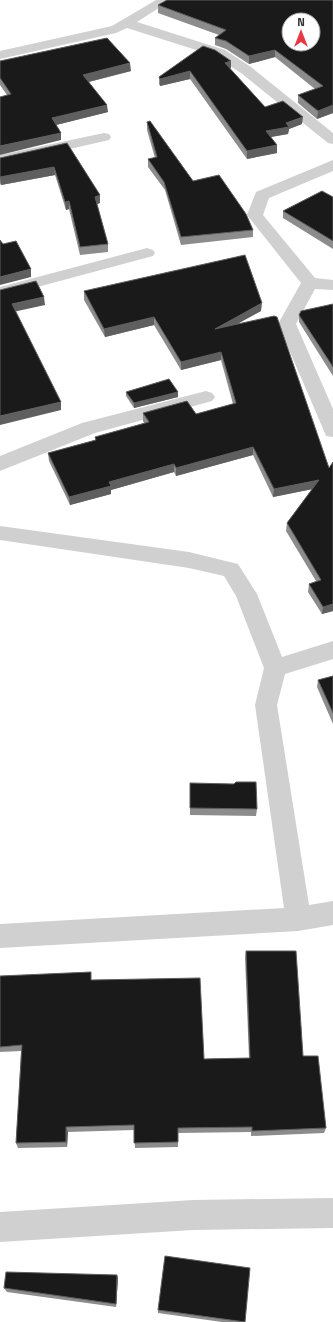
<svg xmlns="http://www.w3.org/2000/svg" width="333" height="1322" font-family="'Titillium Web',sans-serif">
  <rect width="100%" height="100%" fill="#fff"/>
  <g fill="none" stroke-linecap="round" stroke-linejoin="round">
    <!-- minor -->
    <path fill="#d0d0d0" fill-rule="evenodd" d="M156,0H171L137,22L225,50L251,67L333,133V144L328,143L241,73L215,56L127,28L116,33L0,59V51L112,26Z
      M104,133L109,134L111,137L109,140L0,165V155Z
      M333,160V171L269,198L263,215L315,278L333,280V290L315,289L296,324L333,409V437L326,436L324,431L278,324L301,283L247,215L256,192Z
      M147,248L153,250L155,253L153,256L0,297V287Z
      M206,391L212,393L215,397L212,401L95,433L0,471V456L82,423Z
      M0,526L189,552L238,564L257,594L282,657L333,641V659L285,674L277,705L309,905L333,901V925L298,931L0,948V924L284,908L255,705L264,668L236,596L224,576L189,568L0,540Z
      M333,1198V1228L193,1230L0,1242V1212L193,1200Z"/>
  </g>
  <!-- wall -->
  <path fill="#8c8c8c" d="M333,0V113L317,119L298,103V95L315,89L275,57L249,64L226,49L215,45V38L219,35L158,13V5Z
    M203,46L231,68L230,69L265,107L302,124L289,129L288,134L271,137L277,153L247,159L190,79L160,86L159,84V77Z
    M0,61L131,71L89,82L108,112L56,125L61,133V140L7,95L0,85Z
    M147,122L193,181L253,230V237L181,245L165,190L148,167V159L155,158L147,130Z
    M67,143L100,195V203L97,204L108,244V252L80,255L69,209L66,210L55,175L1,185L0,183V158Z
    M333,197V249L283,218V211Z
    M84,291L261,311L238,323L329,468L333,462V611L322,614L308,592L309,584L316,581L286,531L287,523L312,489L273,497L253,455L176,476L174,472L111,490V494L70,505L49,461L48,453L95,440V437L144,423L143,421V413L196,414L233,404L221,360L181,370L154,325L105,337L84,300Z
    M333,304V376L299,322V315Z
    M126,392H178V397L134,408L126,396Z
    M333,676V724L317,687L318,680Z
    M190,783L257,809L256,816L190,815Z
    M246,951L303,1056L326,1128L324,1133L251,1136V1132L178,1133V1147L135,1148L134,1130L68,1132L67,1147L18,1148L16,1143L21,1051L0,1052V976L91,980L204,1059L249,1058L245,957Z
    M117,1275L118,1279L116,1307L7,1292L4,1288Z
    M158,1310L245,1322H222L158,1313Z"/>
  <!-- shaded-wall -->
  <path fill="#5f5f5f" d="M275,50V57L249,64V56Z
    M231,61V68L225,70V63Z
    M130,63L131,71L84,83L83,75Z
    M190,71V79L160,86V79Z
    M107,105L108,112L52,126V118Z
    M333,105V113L317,119L318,111Z
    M303,117L302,124L289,129L288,134L265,138L266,131Z
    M61,133V140L0,155V146Z
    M277,145V153L247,159V151Z
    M54,167L55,175L1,185L0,177Z
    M100,195V203L95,205V197Z
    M69,201V209L66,210L65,202Z
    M31,269V277L0,285V277Z
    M44,297L45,305L13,312L12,304Z
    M262,303L261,311L214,337L215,329Z
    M154,317V325L105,337L104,329Z
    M221,352V360L181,370V362Z
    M178,392V397L134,408V403Z
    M61,402V410L0,425V416Z
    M253,447V455L176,476V468Z
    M174,464V472L111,490V494L70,505L69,497L109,482Z
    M319,480L318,488L273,497L274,489Z
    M333,604V611L322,614L323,607Z
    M66,1127L68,1132L67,1147L66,1142Z
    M117,1275L118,1279L116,1307V1304Z"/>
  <!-- building -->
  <path fill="#1a1a1a" stroke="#5f5f5f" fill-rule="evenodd" d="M167,0H333V105L318,111L298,95L323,86L275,50L249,56L226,41L215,38L226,30L158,5ZM289,20H313V44H289Z
    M107,38L130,63L83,75L107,105L52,118L61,133L0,146V97L11,94L0,78V61Z
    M203,46L215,50L231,61L225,63L265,107L283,101L303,117L286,123L289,127L266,131L277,145L247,151L190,71L160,79L159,77Z
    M150,121L193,181L219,175L246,214L253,230L181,237L164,182L148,159L157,157L147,122Z
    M67,143L100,195L95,197L108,244L80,247L69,201L65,202L54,167L0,177V158Z
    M322,191L333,197V241L283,211Z
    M0,240L3,244L16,241L31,269L0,277Z
    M245,255L262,303L215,329L274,316L277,317L329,468L333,462V604L323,607L309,584L321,580L287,523L319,480L274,489L253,447L176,468L174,464L109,482L111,486L69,497L48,453L96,440L95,437L149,422L143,413L187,401L196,414L236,403L221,352L181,362L154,317L104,329L84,291Z
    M36,281L44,297L12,304L61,402L0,416V290Z
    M333,304V367L299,315L301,311Z
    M169,379L178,392L134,403L126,392Z
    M333,676V713L318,680Z
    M236,782H256L257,809L190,808V783L234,784Z
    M246,951H296L303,1056H318L326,1128L252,1131V1127L178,1128V1142L134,1143V1125L66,1127V1142L16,1143L22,1045L0,1047V976L91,972V980L200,978L204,1059L250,1058Z
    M165,1256L250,1268L245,1322L158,1310Z
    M6,1272L117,1275L116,1304L4,1288Z"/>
  <!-- north arrow -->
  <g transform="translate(301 32)"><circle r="19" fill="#ffffff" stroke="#adadad"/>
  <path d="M0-3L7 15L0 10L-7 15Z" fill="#e63946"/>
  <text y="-6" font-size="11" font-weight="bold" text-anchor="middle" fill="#333333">N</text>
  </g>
</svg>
